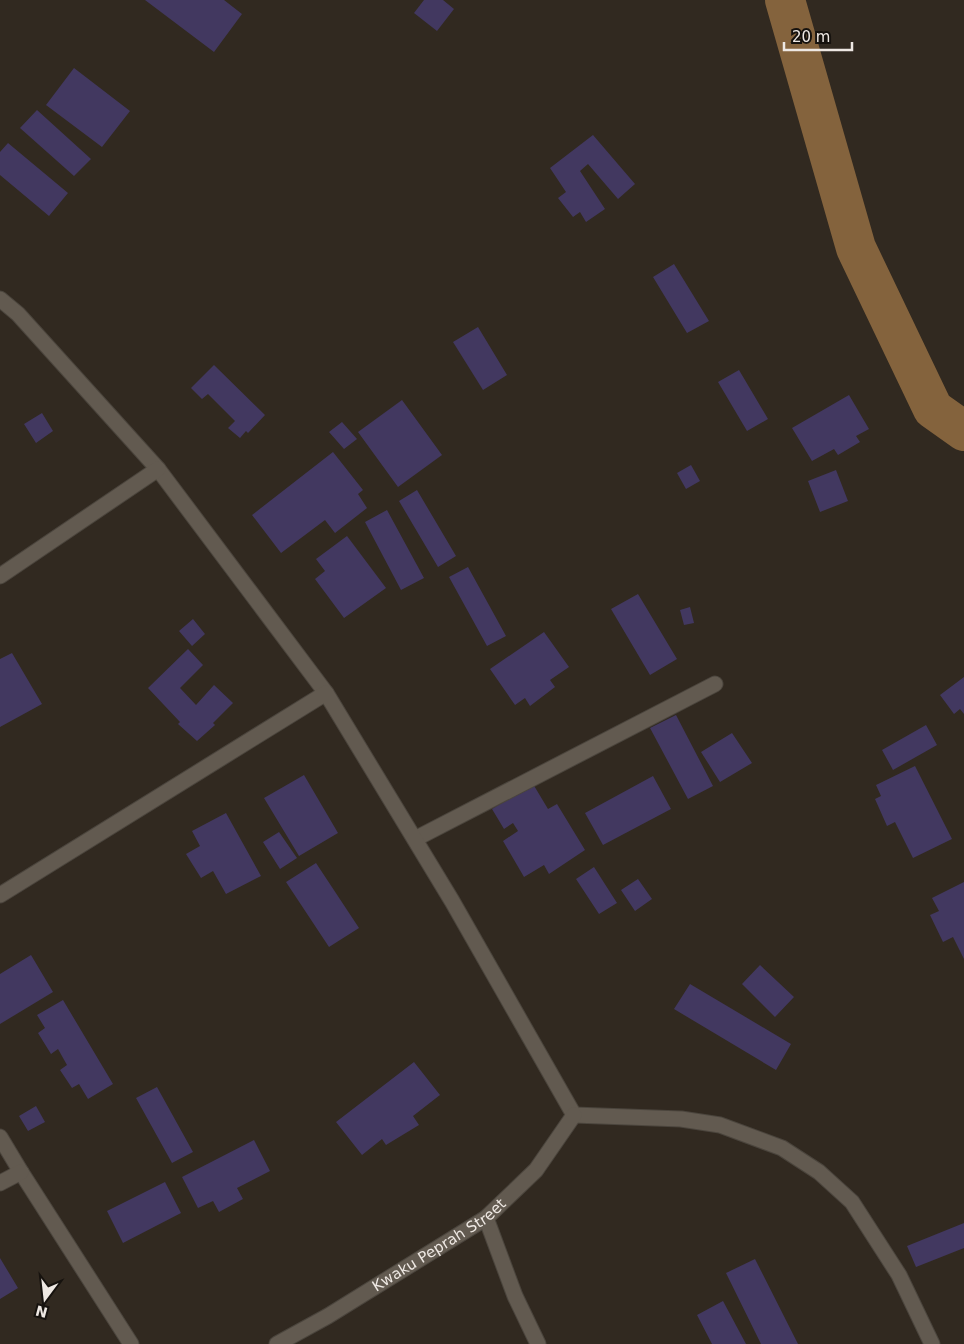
<svg xmlns="http://www.w3.org/2000/svg" width="964" height="1344" font-family="'DejaVu Sans',sans-serif">
  <rect width="100%" height="100%" fill="#312920"/>
  <g fill="none" stroke-linecap="round" stroke-linejoin="round">
    <!-- river -->
    <path stroke="#84633d" stroke-width="40" d="M785,0L856,248L933,409L964,431"/>
  </g>
  <!-- building -->
  <path fill="#423860" d="M145,0H224L242,14L214,52Z
    M424,0H443L454,9L437,31L414,13Z
    M74,68L130,111L102,147L46,105Z
    M37,110L91,159L74,176L20,128Z
    M593,135L635,184L618,199L588,164L580,171L605,209L586,222L580,212L573,217L558,198L566,192L550,168Z
    M8,143L68,193L49,216L0,175V152Z
    M674,264L709,321L687,333L653,277Z
    M478,327L507,375L483,390L453,342Z
    M214,365L265,415L248,433L246,431L240,438L228,428L235,421L208,394L202,399L191,388Z
    M739,370L768,419L747,431L718,382Z
    M849,395L869,429L856,436L860,442L838,455L834,449L812,461L792,428Z
    M402,400L442,455L398,487L358,432Z
    M42,413L53,431L36,443L24,424Z
    M342,422L357,439L344,449L329,432Z
    M333,452L363,490L358,494L367,508L335,533L325,520L281,553L252,515Z
    M691,465L700,481L686,489L677,473Z
    M836,470L848,501L820,512L808,481Z
    M417,490L456,556L438,567L399,501Z
    M387,510L424,578L401,590L365,522Z
    M347,536L386,588L344,618L315,579L325,571L316,559Z
    M468,567L506,636L487,646L449,577Z
    M638,594L677,659L650,675L611,609Z
    M690,607L694,623L684,625L680,610Z
    M193,619L205,634L192,646L179,631Z
    M544,632L569,667L550,680L555,687L530,706L525,698L515,705L490,669Z
    M188,649L203,665L180,688L196,705L214,685L233,703L213,723L215,725L197,741L178,724L180,722L148,688Z
    M12,653L42,704L0,727V659Z
    M964,677V714L960,709L954,714L940,695Z
    M676,715L713,786L688,799L650,728Z
    M926,725L937,745L893,770L882,750Z
    M732,733L752,763L720,782L701,752Z
    M915,766L952,839L913,858L895,822L887,826L875,799L881,796L876,785Z
    M304,775L338,833L299,856L264,798Z
    M653,776L671,809L603,845L585,813Z
    M533,784L548,809L557,804L585,850L549,874L544,865L524,877L503,841L518,831L513,823L504,829L492,809Z
    M226,813L261,876L226,894L213,871L201,878L186,854L200,846L192,831Z
    M279,832L297,858L280,869L263,842Z
    M316,863L359,928L329,947L286,882Z
    M594,867L617,903L599,914L576,879Z
    M638,879L652,899L635,911L621,890Z
    M964,882V959L953,937L943,942L930,915L939,911L932,898Z
    M31,955L53,992L0,1024V974Z
    M760,965L794,997L775,1017L742,984Z
    M690,984L791,1044L776,1070L674,1009Z
    M63,1000L113,1084L88,1099L79,1084L72,1088L60,1070L67,1065L58,1049L51,1054L38,1033L45,1028L37,1015Z
    M414,1062L440,1095L413,1116L419,1125L386,1145L382,1139L362,1155L336,1122Z
    M157,1087L193,1152L172,1163L136,1098Z
    M36,1106L45,1122L28,1131L19,1116Z
    M254,1140L270,1171L237,1188L243,1199L219,1212L213,1201L198,1208L182,1177Z
    M165,1182L181,1213L123,1243L107,1211Z
    M964,1223V1248L916,1267L907,1246Z
    M0,1258L18,1288L0,1299Z
    M755,1259L798,1344H761L726,1273Z
    M723,1301L746,1344H712L697,1315Z"/>
  <g fill="none" stroke-linecap="round" stroke-linejoin="round">
    <!-- minor casing -->
    <g stroke="#4b453d" stroke-width="17">
      <g id="minor">
        <path d="M0,299L18,314L158,469L326,693"/>
        <path d="M0,576L158,469"/>
        <path d="M415,839L715,684"/>
        <path d="M0,895L326,693L452,901L574,1115"/>
        <path d="M574,1115L681,1119L720,1125L782,1148L819,1172L852,1202L899,1275L932,1344"/>
        <path d="M0,1137L21,1172L131,1344"/>
        <path d="M0,1183L21,1172"/>
        <path d="M486,1218L515,1296L538,1344"/>
        <path id="s1" d="M277,1344L328,1316L486,1218L536,1170L574,1115"/>
      </g>
    </g>
    <!-- minor -->
    <use href="#minor" stroke="#625a50" stroke-width="15"/>
  </g>
  <g text-anchor="middle" stroke-width="4" stroke-linejoin="round" paint-order="stroke">
    <!-- street labels -->
    <g font-size="15" fill="#eee8e3" stroke="#16120e">
      <text dy="5" stroke="none"><textPath href="#s1" startOffset="190">Kwaku Peprah Street</textPath></text>
    </g>
  </g>
  <!-- north arrow -->
  <g transform="translate(45 1299) rotate(195)" stroke="#16120e" stroke-width="4" paint-order="stroke">
  <path d="M0-4L9 19L0 12L-9 19Z" fill="#eee8e3"/>
  <text y="-8" font-size="14" font-weight="bold" text-anchor="middle" fill="#eee8e3">N</text>
  </g>
  <!-- scale -->
  <path d="M784 42v8h68v-8" fill="none" stroke="#eee8e3" stroke-width="2.5"/>
  <text x="792" y="42" font-size="15" fill="#eee8e3" stroke="#16120e" stroke-width="4" paint-order="stroke">20 m</text>
</svg>
